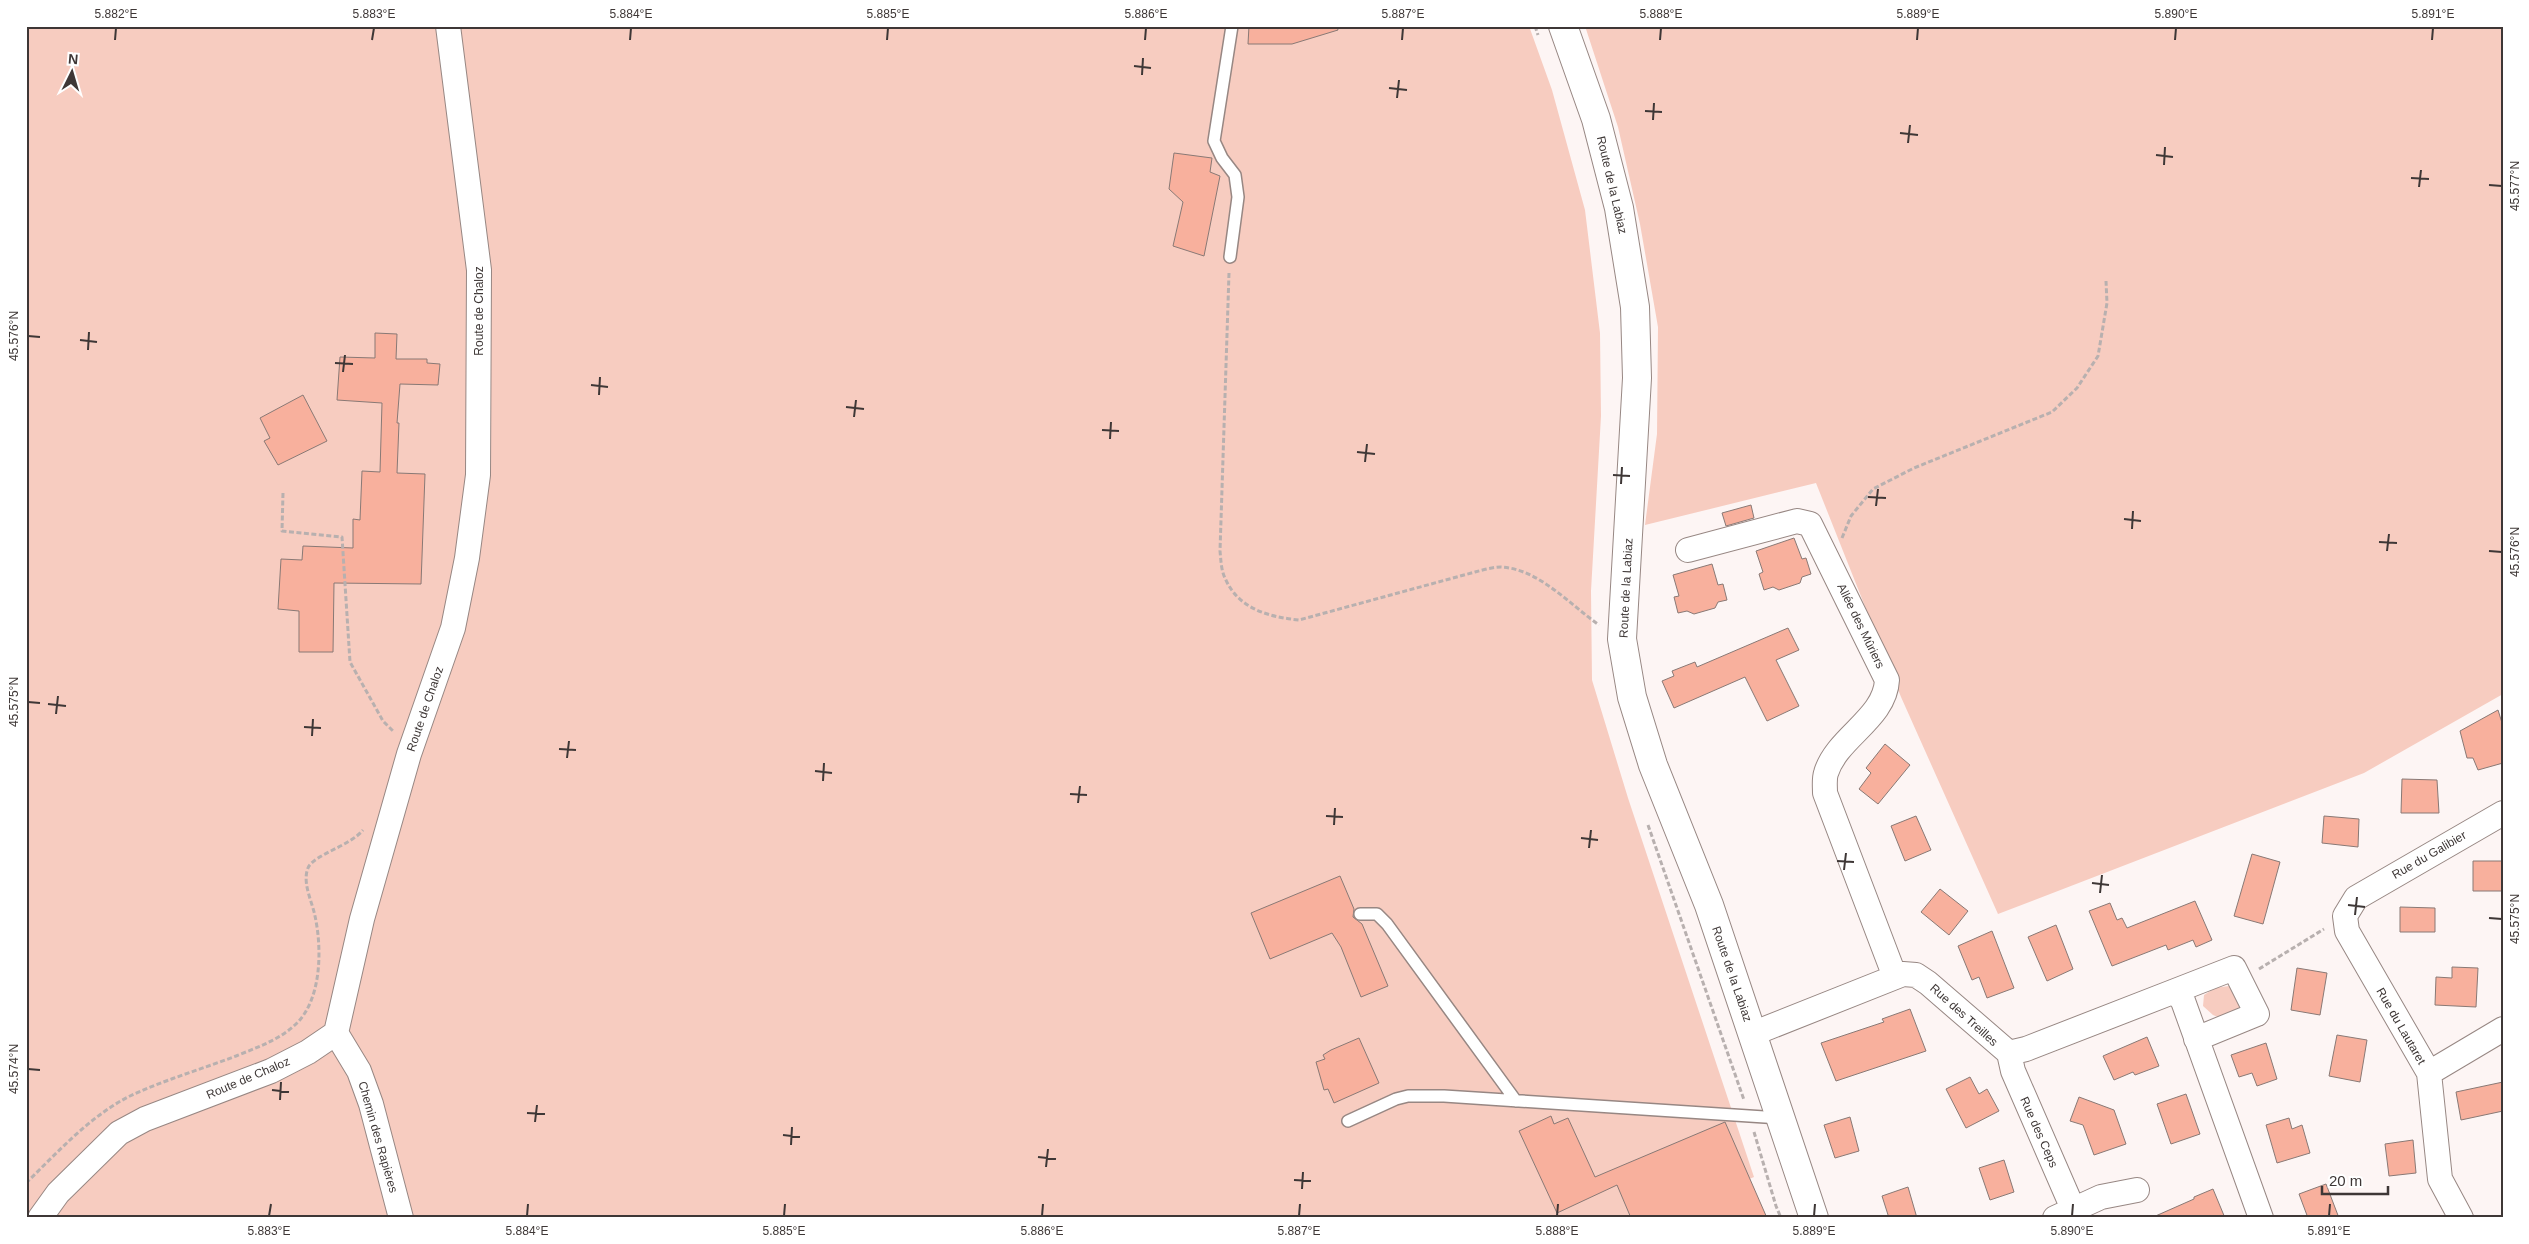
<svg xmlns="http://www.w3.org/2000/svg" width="2529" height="1244" font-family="Helvetica,sans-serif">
  <rect width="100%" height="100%" fill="#fdf5f4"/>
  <!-- green -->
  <path fill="#f7ccc0" d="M26,26H1529L1552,90L1585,210L1600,333L1601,416L1591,591L1592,680L1628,798L1754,1177L1655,1218H26Z
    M1585,26H2503V694L2364,773L1998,914L1901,697L1816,483L1645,525L1657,434L1658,327L1640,224L1618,127Z
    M2229,986L2242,1001L2241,1015L2225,1020L2213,1015L2203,1006L2204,995L2215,988Z"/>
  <!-- building -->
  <path fill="#f8b09d" stroke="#897975" d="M1249,26H1337L1338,30L1292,44H1248Z
    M1174,153L1212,158L1210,172L1220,176L1204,256L1173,246L1183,202L1169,189Z
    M375,333L397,334L396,359H427V363L440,364L438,385L400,384L397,423H399L397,473L425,474L421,584L334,583L333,652H299V611L278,609L281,559L302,560L303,546L353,548V519L360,520L362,471L380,472L382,403L337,400L340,357L375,358Z
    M303,395L327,441L278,465L264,441L270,438L260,418Z
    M1751,505L1754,518L1726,526L1722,513Z
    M1794,538L1802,559L1806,558L1811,574L1802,577L1800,583L1779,590L1773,587L1764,590L1759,574L1763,572L1756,551Z
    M1712,564L1718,585L1723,584L1727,600L1718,602L1715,608L1694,614L1687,611L1678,613L1674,597L1679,596L1673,575Z
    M1788,628L1799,650L1776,660L1799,706L1767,721L1745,677L1674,708L1662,681L1674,676L1672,671L1695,662L1697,667Z
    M2498,710L2503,726V763L2478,770L2473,758H2467L2460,731Z
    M1885,744L1910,765L1878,804L1859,789L1871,773L1866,768Z
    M2402,779L2437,780L2439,813H2401Z
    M1916,816L1931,850L1905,861L1891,826Z
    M2324,816L2359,819L2358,847L2322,843Z
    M2252,854L2280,862L2263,924L2234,916Z
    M2473,861H2503V891H2473Z
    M1340,876L1354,909L1353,917L1362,924L1388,986L1361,997L1341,947L1332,933L1270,959L1251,913Z
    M1940,889L1968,911L1949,935L1921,912Z
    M2195,901L2212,940L2196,947L2193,940L2168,950L2166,945L2112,966L2089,911L2110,903L2117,920L2122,918L2127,928Z
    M2400,907L2435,908V932H2400Z
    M2056,925L2073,969L2047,981L2028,937Z
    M1992,931L2014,988L1987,998L1979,977L1972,980L1958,946Z
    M2452,967L2478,968L2476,1007L2435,1005L2436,977L2452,978Z
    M2297,968L2327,973L2320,1015L2291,1010Z
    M1910,1009L1926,1051L1836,1081L1821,1043L1884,1022L1882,1019Z
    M2337,1035L2367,1040L2360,1082L2329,1076Z
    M2147,1037L2159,1066L2135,1075L2133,1072L2114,1080L2103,1056Z
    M1359,1038L1379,1083L1334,1103L1328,1089L1324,1090L1316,1062L1325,1059L1323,1055L1331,1050Z
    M2266,1043L2277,1079L2257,1086L2252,1073L2239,1077L2231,1055Z
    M1970,1077L1979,1094L1987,1089L1999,1111L1966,1128L1946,1089Z
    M2503,1082V1111L2461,1120L2456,1092Z
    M2186,1094L2200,1134L2171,1144L2157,1104Z
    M2079,1097L2114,1110L2126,1144L2094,1155L2083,1125L2070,1121Z
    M1551,1116L1554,1124L1568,1118L1595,1177L1725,1122L1767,1218H1631L1617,1185L1557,1213L1519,1131Z
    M1850,1117L1859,1151L1835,1158L1824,1125Z
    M2289,1118L2292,1129L2302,1125L2310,1153L2277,1163L2266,1125Z
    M2413,1140L2416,1173L2389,1176L2385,1144Z
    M2004,1160L2014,1192L1990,1200L1979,1168Z
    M2326,1184L2339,1218H2308L2299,1194Z
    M1908,1187L1917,1218H1889L1882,1196Z
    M2213,1189L2225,1218H2151L2194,1199V1197Z"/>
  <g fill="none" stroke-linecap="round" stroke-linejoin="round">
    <!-- service casing -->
    <g stroke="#978783" stroke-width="14">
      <path id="service" d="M1230,257L1238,197L1235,175L1222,158L1214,141L1232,26
        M1360,914H1377L1387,924L1516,1101
        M1348,1121L1396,1099L1408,1096H1444L1780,1118"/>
    </g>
    <!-- minor casing -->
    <g stroke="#978783" stroke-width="26">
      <path id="minor" d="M1688,550L1797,521L1810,524L1887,680C1885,719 1837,737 1826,773C1824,779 1825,786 1825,793L1895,977
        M2175,991L2234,968L2257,1014L2196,1039
        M336,1033L359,1071L371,1104L401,1218
        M1752,1034L1903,974L1916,975L1928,983L2009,1053L2026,1049L2175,991L2183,1001L2261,1218
        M2009,1053L2013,1071L2077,1218
        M2429,1073L2503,1029
        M40,1218L58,1193L119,1133L145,1119L271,1071L308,1052L336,1033L362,919L409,754L453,628L467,558L478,475L479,270L448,26
        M2055,1218L2101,1197L2137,1190
        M2461,1218L2440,1179L2429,1073L2347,931L2345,916L2356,898L2503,813"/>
    </g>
    <!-- secondary casing -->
    <g stroke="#978783" stroke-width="30">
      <path id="secondary" d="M1563,26L1596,119L1619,208L1635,307L1637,378L1622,639L1632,697L1653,765L1709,905L1814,1218"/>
    </g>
    <!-- path -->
    <path stroke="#b8b0af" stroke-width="3" stroke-dasharray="5 2.5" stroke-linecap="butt" d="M1535,26L1538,35
      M1229,273L1220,551C1221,560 1221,570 1225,578C1238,609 1269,617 1299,620L1475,572C1483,570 1493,567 1501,567C1539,569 1569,604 1599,625
      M283,493L282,531L342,537L350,662L383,721L394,732
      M1842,538L1851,516L1873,489L1914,468L2052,412L2077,388L2098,356L2107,303L2106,281
      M1648,825L1744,1100
      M2259,969L2324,929
      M1754,1132L1776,1206L1781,1218
      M26,1183C58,1152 90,1116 130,1096C164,1080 202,1069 236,1056C258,1047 279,1040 296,1024C322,999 322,948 315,916C312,901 302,883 308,868C313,855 350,846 363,830"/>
    <!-- service -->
    <use href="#service" stroke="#fff" stroke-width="11"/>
    <!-- minor -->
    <use href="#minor" stroke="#fff" stroke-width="24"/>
    <!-- secondary -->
    <use href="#secondary" stroke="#fff" stroke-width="28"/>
  </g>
  <!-- ticks -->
  <path fill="none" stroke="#3e3736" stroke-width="2" d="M115,40L116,28M372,40L374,28M630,40L631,28M887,40L888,28M1145,40L1146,28M1402,40L1403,28M1660,40L1661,28M1917,40L1918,28M2175,40L2176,28M2432,40L2433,28M1134,66L1151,68M1142,75L1143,58M1389,88L1407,90M1397,98L1399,80M1645,111L1662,112M1653,120L1654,103M1900,133L1918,135M1908,143L1910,125M2156,155L2173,157M2164,165L2165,147M2411,178L2429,179M2489,185L2502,186M2419,187L2421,170M28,336L40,337M80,340L97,342M88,350L89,332M335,363L353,364M343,372L345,355M591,385L608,387M599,395L600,377M846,407L864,409M854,417L856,400M1102,430L1119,431M1110,439L1111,422M1357,452L1375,454M1365,462L1367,444M1613,475L1630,476M1621,484L1622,467M1868,497L1886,498M1876,506L1878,489M2124,519L2141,521M2132,529L2133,511M2379,542L2397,543M2387,551L2389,534M2489,551L2502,552M28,702L40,703M48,704L66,706M56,714L58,696M304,727L321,728M312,736L313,719M559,749L576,750M567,758L569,741M815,771L832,773M823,781L824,763M1070,794L1087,795M1078,803L1080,786M1326,816L1343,817M1334,825L1335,808M1581,838L1598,840M1589,848L1591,830M1837,861L1854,862M1844,870L1846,853M2092,883L2109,885M2100,893L2102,875M2348,905L2365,907M2355,915L2357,897M2489,918L2502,919M28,1069L40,1070M272,1090L289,1092M280,1100L281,1082M527,1113L545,1114M535,1122L537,1105M783,1135L800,1137M791,1145L792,1127M1038,1157L1056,1159M1046,1167L1048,1149M1294,1180L1311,1181M1302,1189L1303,1172M269,1216L271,1204M527,1216L528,1204M784,1216L785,1204M1042,1216L1043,1204M1299,1216L1300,1204M1557,1216L1558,1204M1814,1216L1815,1204M2072,1216L2073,1204M2329,1216L2330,1204"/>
  <g text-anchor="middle" stroke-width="4.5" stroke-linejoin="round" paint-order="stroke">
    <!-- street labels -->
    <g font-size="12" fill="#3e3736" stroke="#fff">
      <text transform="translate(1612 185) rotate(77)" y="4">Route de la Labiaz</text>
      <text transform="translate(479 311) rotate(-90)" y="4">Route de Chaloz</text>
      <text transform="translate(1626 588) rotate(-87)" y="4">Route de la Labiaz</text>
      <text transform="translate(1861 626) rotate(64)" y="4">Allée des Mûriers</text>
      <text transform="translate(425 709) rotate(-71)" y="4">Route de Chaloz</text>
      <text transform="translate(2429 855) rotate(-30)" y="4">Rue du Galibier</text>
      <text transform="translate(1732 974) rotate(71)" y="4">Route de la Labiaz</text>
      <text transform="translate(1964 1015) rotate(42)" y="4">Rue des Treilles</text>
      <text transform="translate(2401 1026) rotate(60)" y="4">Rue du Lautaret</text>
      <text transform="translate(248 1078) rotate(-23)" y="4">Route de Chaloz</text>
      <text transform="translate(2039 1132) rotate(66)" y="4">Rue des Ceps</text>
      <text transform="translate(378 1137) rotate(74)" y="4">Chemin des Rapières</text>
    </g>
  </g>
  <!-- border -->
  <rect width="2529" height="1244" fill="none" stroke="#ffffff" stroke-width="55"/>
  <!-- north arrow -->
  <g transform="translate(72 72) rotate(5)" stroke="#ffffff" stroke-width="4" paint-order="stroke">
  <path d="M0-4L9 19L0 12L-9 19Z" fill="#3e3736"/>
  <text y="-8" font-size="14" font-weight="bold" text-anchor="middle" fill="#3e3736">N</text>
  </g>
  <!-- scale -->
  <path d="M2322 1186v8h66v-8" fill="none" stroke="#3e3736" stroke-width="2.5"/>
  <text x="2329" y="1186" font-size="15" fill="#3e3736" stroke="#ffffff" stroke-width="4" paint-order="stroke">20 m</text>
  <rect x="28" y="28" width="2474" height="1188" fill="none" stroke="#3e3736" stroke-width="2"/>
  <g font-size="12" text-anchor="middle" fill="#3e3736">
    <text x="116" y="18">5.882°E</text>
    <text x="374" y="18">5.883°E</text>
    <text x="631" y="18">5.884°E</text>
    <text x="888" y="18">5.885°E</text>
    <text x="1146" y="18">5.886°E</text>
    <text x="1403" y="18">5.887°E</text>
    <text x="1661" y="18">5.888°E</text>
    <text x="1918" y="18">5.889°E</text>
    <text x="2176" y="18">5.890°E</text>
    <text x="2433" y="18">5.891°E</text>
    <text transform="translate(2515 186) rotate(-90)" y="4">45.577°N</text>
    <text transform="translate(14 336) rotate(-90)" y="4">45.576°N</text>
    <text transform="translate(2515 552) rotate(-90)" y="4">45.576°N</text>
    <text transform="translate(14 702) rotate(-90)" y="4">45.575°N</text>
    <text transform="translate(2515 919) rotate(-90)" y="4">45.575°N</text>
    <text transform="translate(14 1069) rotate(-90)" y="4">45.574°N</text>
    <text x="269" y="1235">5.883°E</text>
    <text x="527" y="1235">5.884°E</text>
    <text x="784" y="1235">5.885°E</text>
    <text x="1042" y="1235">5.886°E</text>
    <text x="1299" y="1235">5.887°E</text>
    <text x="1557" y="1235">5.888°E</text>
    <text x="1814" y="1235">5.889°E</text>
    <text x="2072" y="1235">5.890°E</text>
    <text x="2329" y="1235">5.891°E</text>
  </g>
</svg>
